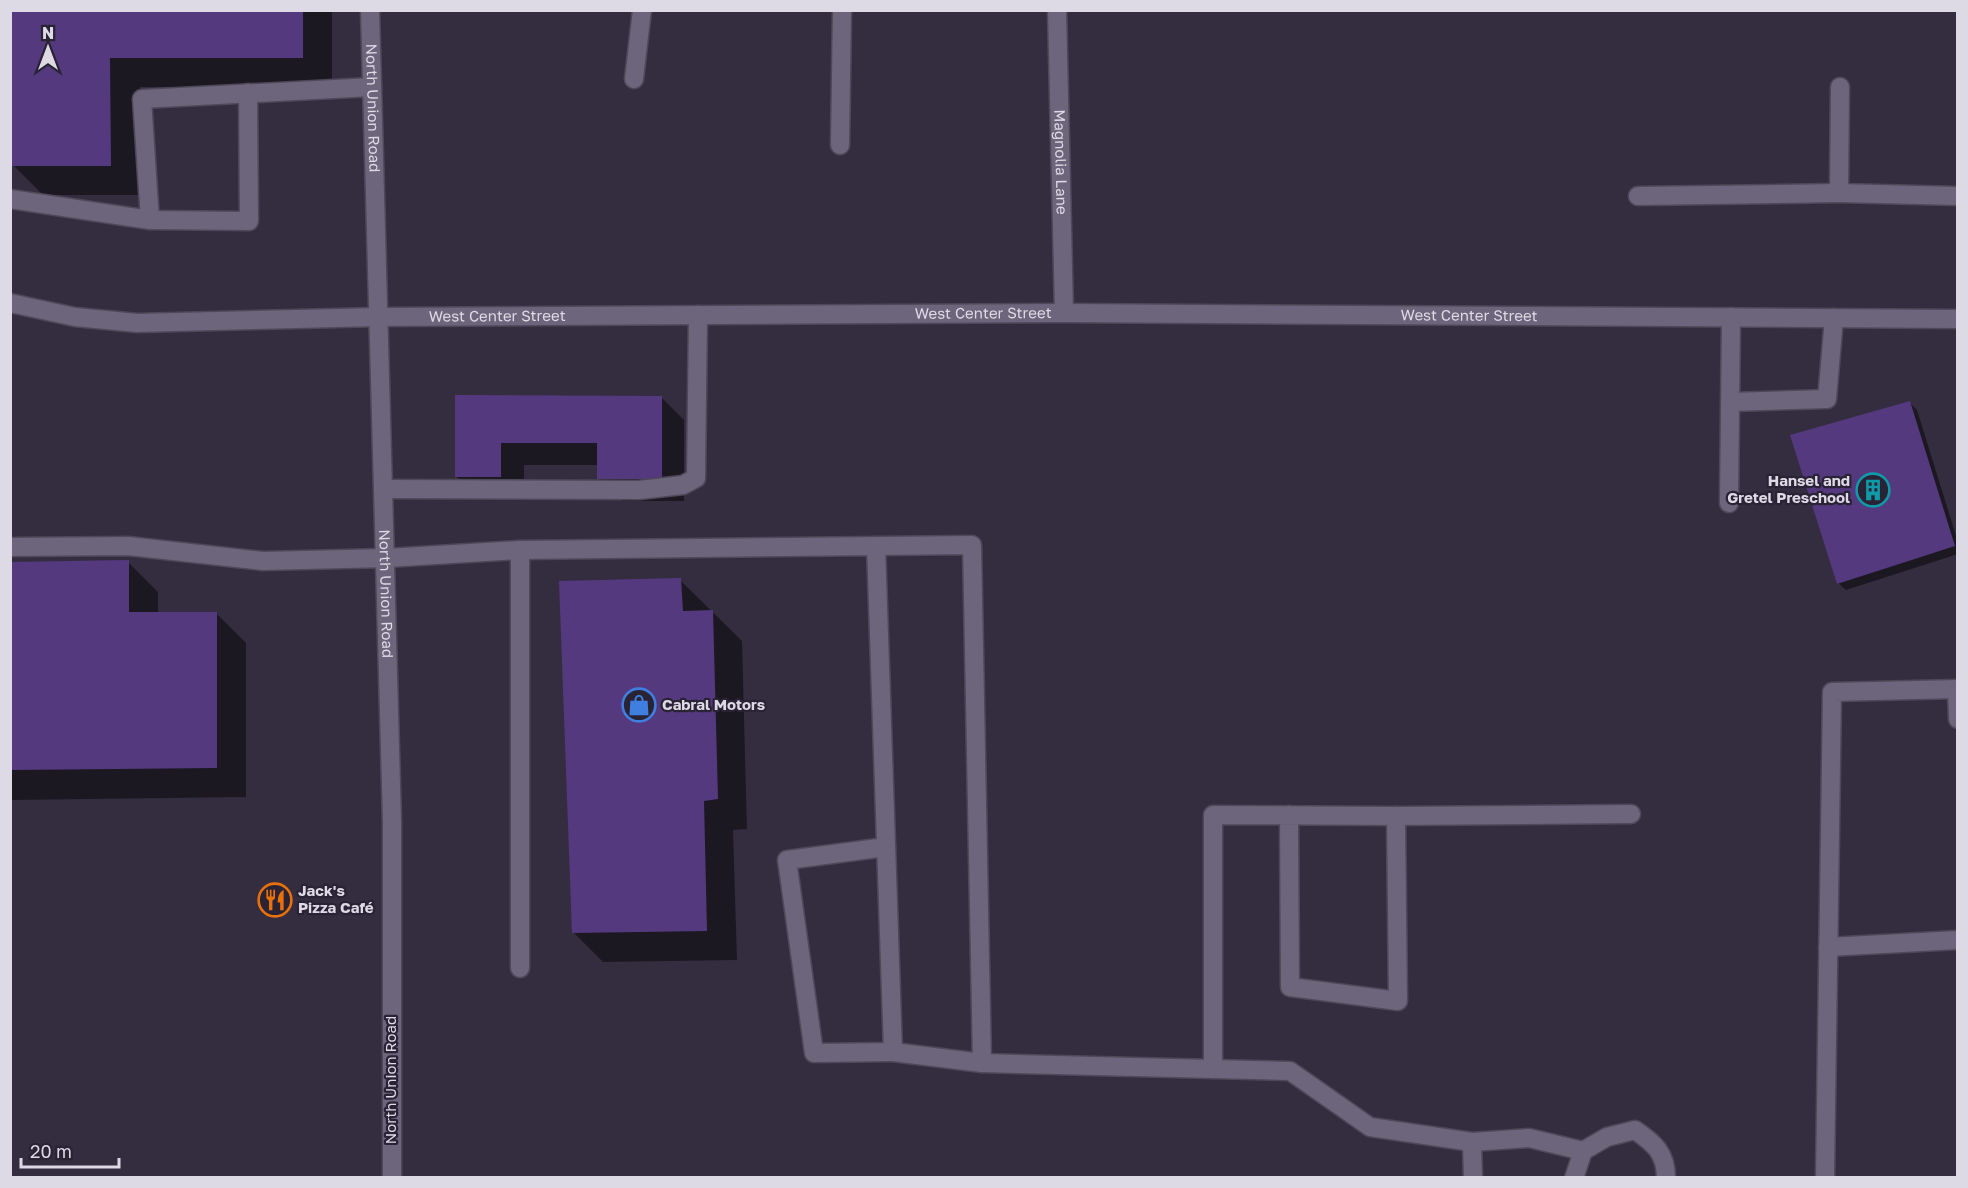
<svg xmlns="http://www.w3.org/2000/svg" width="1968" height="1188" font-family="'Golos Text',sans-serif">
  <rect width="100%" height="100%" fill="#342d40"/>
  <!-- shadow -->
  <path fill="#0007" d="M13,10H332V87H140V195H43L13,165Z
    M456,397H661L684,420V501H622L599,478V465H524V499H479L456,476Z
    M1910,403L1917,410L1958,542V554L1846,590L1838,583Z
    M128,562L158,592V613H216L246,643V797L10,800V564Z
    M680,580L742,641L747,829L733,830L737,960L603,962L573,932Z"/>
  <!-- building -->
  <path fill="#55397f" d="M11,10H303V58H110L111,166H12Z
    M455,395L662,396V479H597V443H501V477H455Z
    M1910,401L1955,546L1837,584L1790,435Z
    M129,560V612H217V768L10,770V562Z
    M681,578L683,611L713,610L718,799L704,801L707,931L572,933L559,581Z"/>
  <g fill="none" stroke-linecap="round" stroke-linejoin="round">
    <!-- minor casing -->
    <g stroke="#4e4858" stroke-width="21">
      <g id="minor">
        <path id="s1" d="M370,10L392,822V1178"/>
        <path id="s2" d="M1057,10L1064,313"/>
        <path d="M634,79L642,10"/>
        <path d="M1840,87L1839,193L1958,196"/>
        <path d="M840,145L842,10"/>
        <path d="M1638,196L1839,193"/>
        <path d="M10,199L150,220L142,99L372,87"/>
        <path d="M150,220L249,221L248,93"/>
        <path id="s3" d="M10,303L75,317L137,323L379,317L1064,313L1958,319"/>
        <path d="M1731,402L1827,399L1834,318"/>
        <path d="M385,489L639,490L683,485L696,478L698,315"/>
        <path d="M1729,503L1731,317"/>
        <path d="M10,547L128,546L263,561L387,558L520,550V968"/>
        <path d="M520,550L972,545L982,1063L893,1052L876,546"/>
        <path d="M1957,689L1958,719"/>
        <path d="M1396,816L1631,814"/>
        <path d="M886,847L787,860L814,1053L893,1052"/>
        <path d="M1828,947L1958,940"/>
        <path d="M982,1063L1290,1071L1370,1127L1472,1142L1473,1178"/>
        <path d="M1213,1069V815L1396,816L1398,1001L1290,987L1289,815"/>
        <path d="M1472,1142L1529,1138L1583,1151"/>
        <path d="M1574,1178L1583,1151L1607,1137L1635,1130C1654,1143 1666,1153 1666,1178"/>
        <path d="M1825,1178L1832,692L1958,689"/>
      </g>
    </g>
    <!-- minor -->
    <use href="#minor" stroke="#6d657b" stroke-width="18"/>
  </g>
  <!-- icons -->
  <defs>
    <g id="building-ring" transform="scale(1.725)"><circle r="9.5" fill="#2a2336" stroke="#0f9aa8" stroke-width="1.5"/><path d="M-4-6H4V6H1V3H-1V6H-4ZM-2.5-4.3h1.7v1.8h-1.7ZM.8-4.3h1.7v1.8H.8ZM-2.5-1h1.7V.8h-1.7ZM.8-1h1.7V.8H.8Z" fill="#0f9aa8"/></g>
    <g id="shop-ring" transform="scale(1.725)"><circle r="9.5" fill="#2a2336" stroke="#3f7fe0" stroke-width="1.5"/><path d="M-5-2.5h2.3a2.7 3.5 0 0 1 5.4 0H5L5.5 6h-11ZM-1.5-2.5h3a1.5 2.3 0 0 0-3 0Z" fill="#3f7fe0"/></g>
    <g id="restaurant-ring" transform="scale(1.725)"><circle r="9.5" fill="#2a2336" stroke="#e8710a" stroke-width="1.5"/><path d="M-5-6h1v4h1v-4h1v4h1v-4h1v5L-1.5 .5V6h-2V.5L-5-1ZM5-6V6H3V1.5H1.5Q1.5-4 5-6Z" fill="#e8710a"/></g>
  </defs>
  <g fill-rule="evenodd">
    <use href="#building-ring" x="1873" y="490"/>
    <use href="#shop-ring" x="639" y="705"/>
    <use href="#restaurant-ring" x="275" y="900"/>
  </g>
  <g text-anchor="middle" stroke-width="4.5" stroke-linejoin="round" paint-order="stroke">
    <!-- street labels -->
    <g font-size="15" fill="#ddd9e5" stroke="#2a2336">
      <text dy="5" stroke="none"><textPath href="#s1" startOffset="98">North Union Road</textPath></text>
      <text dy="5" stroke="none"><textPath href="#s2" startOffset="152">Magnolia Lane</textPath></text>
      <text dy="5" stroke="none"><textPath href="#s3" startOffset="975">West Center Street</textPath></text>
      <text dy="5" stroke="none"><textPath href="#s3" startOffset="1461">West Center Street</textPath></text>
      <text dy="5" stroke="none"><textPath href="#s3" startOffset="489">West Center Street</textPath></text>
      <text dy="5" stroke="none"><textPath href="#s1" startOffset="584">North Union Road</textPath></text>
      <text transform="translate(391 1080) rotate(-90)" y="5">North Union Road</text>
    </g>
    <!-- poi labels -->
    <g font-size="15" font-weight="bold" fill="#ddd9e5" stroke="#2a2336" text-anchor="start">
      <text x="1850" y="486" text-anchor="end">Hansel and<tspan x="1850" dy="17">Gretel Preschool</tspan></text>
      <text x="662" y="710">Cabral Motors</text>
      <text x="298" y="896">Jack's<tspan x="298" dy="17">Pizza Café</tspan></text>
    </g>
  </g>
  <!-- border -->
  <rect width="1968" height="1188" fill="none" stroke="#ddd9e5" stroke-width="24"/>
  <!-- north arrow -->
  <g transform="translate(48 48)" stroke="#2a2336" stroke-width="4.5" paint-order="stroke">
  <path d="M0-4.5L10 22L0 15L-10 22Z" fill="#ddd9e5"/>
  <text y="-9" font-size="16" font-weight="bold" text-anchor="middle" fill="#ddd9e5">N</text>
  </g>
  <!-- scale -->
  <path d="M21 1158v9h98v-9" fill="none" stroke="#ddd9e5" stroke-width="3"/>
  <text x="30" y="1158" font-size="18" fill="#ddd9e5" stroke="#2a2336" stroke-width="4.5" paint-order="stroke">20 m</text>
</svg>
